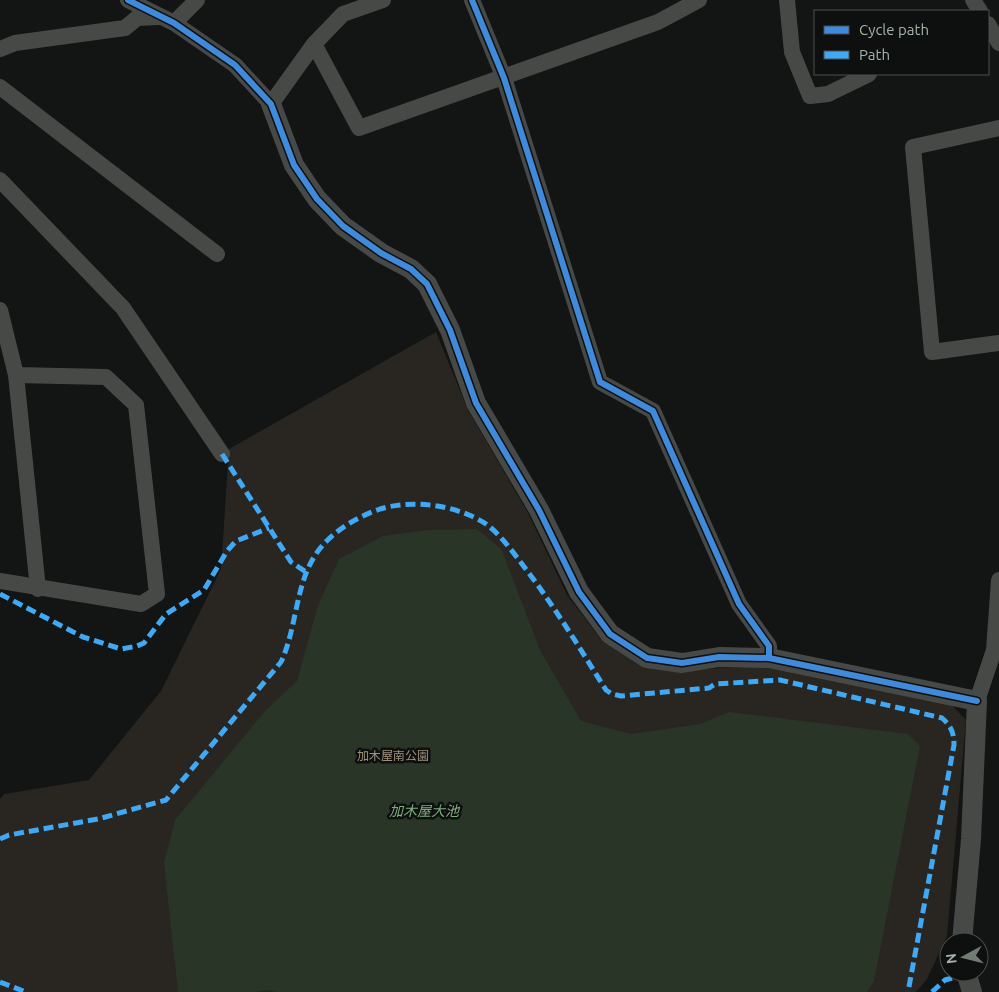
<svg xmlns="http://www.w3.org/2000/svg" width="999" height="992" font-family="Ubuntu,'Noto Sans JP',sans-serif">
  <rect width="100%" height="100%" fill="#131414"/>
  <!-- green -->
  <path fill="#292521" d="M436,332L468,410L528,513L567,595L600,638L636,663L668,671L764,666L950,703L966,720L947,936L927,979L916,992H0V799L4,794L89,780L161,691L221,569L229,449Z"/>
  <!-- water -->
  <path fill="#283527" d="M477,529L502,550L540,650L581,721L631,734L700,724L729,712L908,734L920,746L874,981L867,992H277L266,990L255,992H178L164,863L175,820L265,711L297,681L318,605L339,559L383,536L428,530Z"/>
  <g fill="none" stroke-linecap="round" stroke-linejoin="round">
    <!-- minor -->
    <path stroke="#464946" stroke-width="16" d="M128,0L174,23L235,65L271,104L314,44L359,128L658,22L699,0
      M472,0L504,78L600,382L653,411L739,604L769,646V658
      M787,0L792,52L810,96L828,94L869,74
      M973,0L980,11
      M174,23L197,0
      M988,24L999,43
      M314,44L343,14L383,0
      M0,49L15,43L125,28L137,18L158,17
      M0,87L217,254
      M999,128L913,147L932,352L999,343
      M0,180L123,308L222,454
      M0,310L16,375L106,377L136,405L157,594L141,604L0,581
      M16,375L38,589
      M977,701L994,650L999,580"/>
    <!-- tertiary -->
    <path stroke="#464946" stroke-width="20" d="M271,104L294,165L317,199L343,226L381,253L411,269L427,284L450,330L476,403L539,510L579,592L610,634L647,658L682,663L719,657L769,658L977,701L971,839L962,942
      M966,972L972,992"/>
    <!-- quiet -->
    <path stroke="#3fa9f5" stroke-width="5" stroke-dasharray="10 5" stroke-linecap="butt" d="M222,454L291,562L306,572
      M0,594L83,637L121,649L137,646L144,643L166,614L204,590L227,551L236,541L269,528
      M0,839L9,835L98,819L166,800L281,662C297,628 295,585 316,554C330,533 356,517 380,509C413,499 457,505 486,524C500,534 512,551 522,564C553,604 579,647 606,690L612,694L621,696L709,688L715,684L780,680L942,718C951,726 954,732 954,745L908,992
      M0,982L26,992
      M932,992L945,980L952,978"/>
    <!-- cycleway casing -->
    <g stroke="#0e0f0f" stroke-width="9">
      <path id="cycleway" d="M128,0L174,23L235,65L271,104L294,165L317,199L343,226L381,253L411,269L427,284L450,330L476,403L539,510L579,592L610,634L647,658L682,663L719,657L769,658L977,701
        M472,0L504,78L600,382L653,411L739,604L769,646V658"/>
    </g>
    <!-- cycleway -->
    <use href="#cycleway" stroke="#408adc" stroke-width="6"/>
  </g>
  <g text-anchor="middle" stroke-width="5" stroke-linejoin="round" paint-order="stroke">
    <!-- park labels -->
    <g font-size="12" fill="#9f907c" stroke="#0e0f0f">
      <text x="393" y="760">加木屋南公園</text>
    </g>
    <!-- water labels -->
    <g font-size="14" font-style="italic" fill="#7daf7c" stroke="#0e0f0f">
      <text x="424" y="816">加木屋大池</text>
    </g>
  </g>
  <!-- legend -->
  <rect x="814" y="10" width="175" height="65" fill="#0e0f0f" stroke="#4a514c"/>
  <rect x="824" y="26" width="25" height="8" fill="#408adc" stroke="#4a514c"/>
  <text x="859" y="35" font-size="15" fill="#a5b4a8">Cycle path</text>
  <rect x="824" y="51" width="25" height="8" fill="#3fa9f5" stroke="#4a514c"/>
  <text x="859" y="60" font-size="15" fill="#a5b4a8">Path</text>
  <!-- north arrow -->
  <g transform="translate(964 957) rotate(263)"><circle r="24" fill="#0e0f0f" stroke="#4a514c"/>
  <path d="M0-4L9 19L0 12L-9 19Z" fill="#727c74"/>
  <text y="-8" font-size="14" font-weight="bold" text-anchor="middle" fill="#a5b4a8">N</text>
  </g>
</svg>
